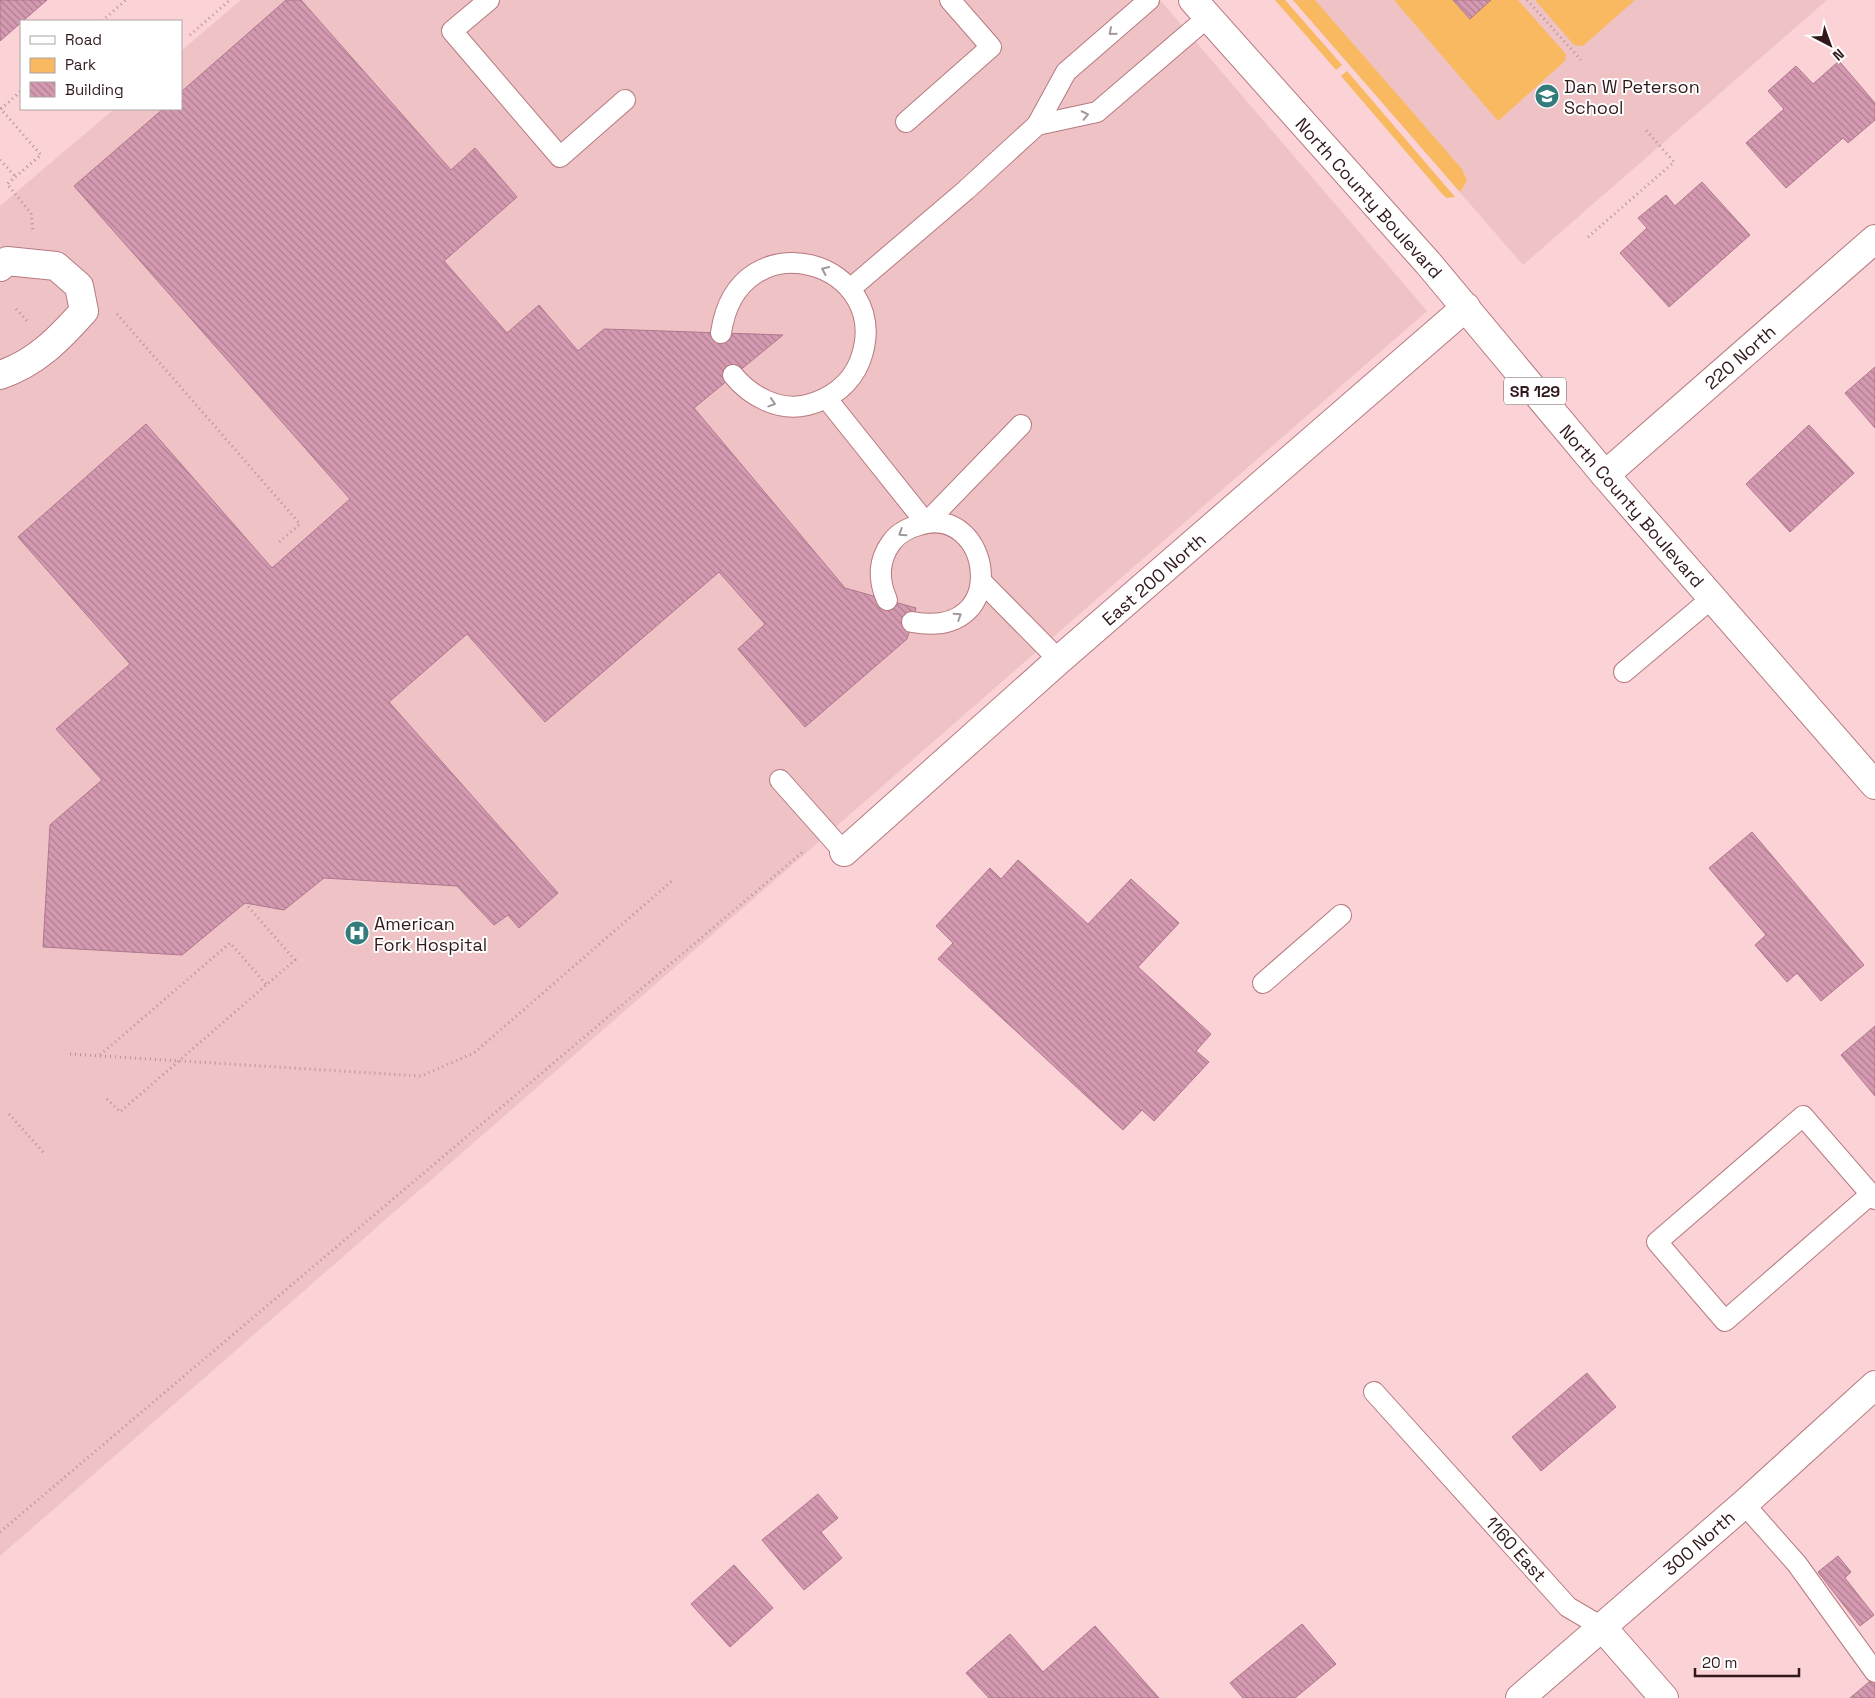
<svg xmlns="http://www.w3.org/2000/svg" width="1875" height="1698" font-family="'Space Grotesk',sans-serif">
<defs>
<pattern id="building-back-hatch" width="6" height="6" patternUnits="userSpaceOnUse" patternTransform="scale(1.25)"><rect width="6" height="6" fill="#d59ab1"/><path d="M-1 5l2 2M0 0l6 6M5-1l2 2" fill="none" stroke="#ad7d8f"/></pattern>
</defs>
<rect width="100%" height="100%" fill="#fbd2d5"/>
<g fill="#efc3c6">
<polygon points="241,0 1160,0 1427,311 0,1556 0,206 114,109 181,109 181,51"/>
<polygon points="1293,0 1827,0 1523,265"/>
</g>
<g fill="#f8b960">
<polygon points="1275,0 1285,0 1342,65 1336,70"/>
<polygon points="1293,0 1315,0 1462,169 1467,181 1460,192"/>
<polygon points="1394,0 1453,0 1470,19 1491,0 1518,0 1566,54 1565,61 1498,121"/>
<polygon points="1535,0 1635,0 1583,46 1574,45"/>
<polygon points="1347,71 1455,197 1447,198 1443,195 1341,76"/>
</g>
<g fill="url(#building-back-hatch)" stroke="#b0778e">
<polygon points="0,0 47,0 0,41"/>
<polygon points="286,0 301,0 451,170 475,148 517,197 444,261 507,333 539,305 578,351 604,329 783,335 694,408 845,588 916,608 907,639 805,727 738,649 765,624 719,572 545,722 467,634 389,702 558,893 519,928 508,915 494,925 457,886 324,878 284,910 245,903 182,955 43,947 50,825 102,780 56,729 130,664 18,537 146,424 272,568 350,499 74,186 163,109 181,109 181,92"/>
<polygon points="1453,0 1491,0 1470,19"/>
<polygon points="1839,61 1875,103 1875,120 1848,143 1843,138 1786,188 1746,143 1784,109 1768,91 1796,66 1813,84"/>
<polygon points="1702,182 1750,235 1669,307 1620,253 1647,228 1638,218 1666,195 1675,206"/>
<polygon points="1875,367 1875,428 1845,393"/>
<polygon points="1809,425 1854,473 1790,532 1746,484"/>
<polygon points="1752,832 1864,965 1821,1001 1797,973 1787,982 1755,945 1766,935 1709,868"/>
<polygon points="1018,860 1088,924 1131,879 1179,923 1138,967 1211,1034 1196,1051 1209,1062 1154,1121 1142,1110 1123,1130 938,959 953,943 936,926 990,868 1001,879"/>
<polygon points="1875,1026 1875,1096 1841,1055"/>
<polygon points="1587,1373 1616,1407 1541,1471 1512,1437"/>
<polygon points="818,1494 838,1518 821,1532 842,1558 804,1590 762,1540"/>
<polygon points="1838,1556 1851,1572 1845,1578 1874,1615 1860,1626 1818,1572"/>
<polygon points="734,1565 773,1608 730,1647 691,1604"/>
<polygon points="1302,1624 1336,1664 1295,1698 1243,1698 1230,1683"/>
<polygon points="1095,1626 1159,1698 989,1698 966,1673 1010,1634 1043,1672"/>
<polygon points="1875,1677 1875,1698 1850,1698"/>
</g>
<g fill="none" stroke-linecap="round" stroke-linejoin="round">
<defs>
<g id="service">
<polyline points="489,0 452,31 560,157 625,100"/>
<polyline points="906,122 991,47 950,0"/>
<polyline points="1037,125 1097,112 1208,17"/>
<polyline points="850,289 966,190 1037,125 1066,72 1149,0"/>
<path d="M721,333C738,215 897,261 860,361C851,384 831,399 807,405C779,412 750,396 733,375"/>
<polyline points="827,399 926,523 1021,425"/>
<polyline points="982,582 1059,660"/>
<path d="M887,600C878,580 878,561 891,543C898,533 908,528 919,525C991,502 1014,641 912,622"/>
<polyline points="1624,672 1712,598"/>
<polyline points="780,780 844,852"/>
<polyline points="1263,983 1341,915"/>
<polyline points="1871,1194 1725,1321 1657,1242 1803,1116 1875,1199"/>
<polyline points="1374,1392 1568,1607 1602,1627"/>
<polyline points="1744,1504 1797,1564 1875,1672"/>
</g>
<g id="minor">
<path d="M0,267L7,261L56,266L79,286L84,311C59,339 36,363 0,375"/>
<polyline points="1605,475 1875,239"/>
<polyline points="844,852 1059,660 1466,307"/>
<polyline points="1602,1627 1664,1698"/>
</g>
<polyline id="tertiary" points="1520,1698 1744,1504 1875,1385"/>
<polyline id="primary" points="1193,0 1428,263 1605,475 1875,785"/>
</defs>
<use href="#service" stroke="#b67a7f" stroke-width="22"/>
<use href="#minor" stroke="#b67a7f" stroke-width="30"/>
<use href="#tertiary" stroke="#b67a7f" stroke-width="30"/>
<use href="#primary" stroke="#b67a7f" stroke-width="30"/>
<g stroke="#b49194" stroke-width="3" stroke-dasharray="1 4" stroke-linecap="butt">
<polyline points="1527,0 1581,60"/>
<polyline points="102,21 126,0"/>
<polyline points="190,35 230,0"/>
<polyline points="0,108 41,155 7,184 31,213 33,232"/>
<polyline points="1,109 21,91"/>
<polyline points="0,160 16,177"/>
<polyline points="1588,237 1674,162 1644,128"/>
<polyline points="16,309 29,323"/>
<polyline points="117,314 300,524 278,543"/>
<polyline points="70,1054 421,1076 474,1053 673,880"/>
<polyline points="100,1055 230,943 266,984"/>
<polyline points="107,1099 120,1112 295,960 245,903"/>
<polyline points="9,1114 44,1153"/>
<polyline points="0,1532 805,850"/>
</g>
<use href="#service" stroke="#fff" stroke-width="20"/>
<use href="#minor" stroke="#fff" stroke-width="28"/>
<use href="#tertiary" stroke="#fff" stroke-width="28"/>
<use href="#primary" stroke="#fff" stroke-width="28"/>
</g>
<defs><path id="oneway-chevron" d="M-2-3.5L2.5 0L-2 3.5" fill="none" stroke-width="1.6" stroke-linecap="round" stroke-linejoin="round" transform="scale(1.25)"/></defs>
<g stroke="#a29898">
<use href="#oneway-chevron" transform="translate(1112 32) rotate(139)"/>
<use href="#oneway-chevron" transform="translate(1085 115) rotate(-12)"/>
<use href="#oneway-chevron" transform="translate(825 270) rotate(-156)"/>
<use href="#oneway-chevron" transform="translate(772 403) rotate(18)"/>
<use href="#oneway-chevron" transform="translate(902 533) rotate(147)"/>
<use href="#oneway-chevron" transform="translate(958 616) rotate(-33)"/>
</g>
<defs>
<symbol id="school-disc" viewBox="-11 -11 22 22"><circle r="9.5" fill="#337c7b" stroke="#fff"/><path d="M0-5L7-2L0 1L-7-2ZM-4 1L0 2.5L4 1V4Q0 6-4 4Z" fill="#fff"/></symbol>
<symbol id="hospital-disc" viewBox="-11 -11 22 22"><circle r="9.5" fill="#337c7b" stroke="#fff"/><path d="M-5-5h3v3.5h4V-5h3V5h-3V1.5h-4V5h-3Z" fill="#fff"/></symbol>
</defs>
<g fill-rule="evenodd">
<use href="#school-disc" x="1533" y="82" width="28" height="28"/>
<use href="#hospital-disc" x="343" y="919" width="28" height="28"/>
</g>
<g text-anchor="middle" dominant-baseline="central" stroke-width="4" stroke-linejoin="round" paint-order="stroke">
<rect fill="#fff" stroke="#6f5e5f" stroke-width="1" x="1504" y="377.5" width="62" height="27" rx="4"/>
<g font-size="16" font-weight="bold" fill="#31191b">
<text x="1535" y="391">SR 129</text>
</g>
<g font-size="18" fill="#31191b" stroke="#fff" text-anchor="start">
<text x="1564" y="86">Dan W Peterson<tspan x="1564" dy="21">School</tspan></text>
<text x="374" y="923">American<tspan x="374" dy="21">Fork Hospital</tspan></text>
</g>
<g font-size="18" fill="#31191b" stroke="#fff">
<text transform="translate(1369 198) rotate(48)">North County Boulevard</text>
<text transform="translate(1740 357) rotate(-41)">220 North</text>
<text transform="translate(1632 506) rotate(49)">North County Boulevard</text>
<text transform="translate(1154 579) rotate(-41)">East 200 North</text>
<text transform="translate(1699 1543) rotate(-41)">300 North</text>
<text transform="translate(1516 1549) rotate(48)">1160 East</text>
</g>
</g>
<rect x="20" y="20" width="162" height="90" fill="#ffffff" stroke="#ada3a4"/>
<rect x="30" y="36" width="25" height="8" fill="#ffffff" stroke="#ada3a4"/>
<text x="65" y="45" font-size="15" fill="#31191b">Road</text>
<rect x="30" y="58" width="25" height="15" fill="#f8b960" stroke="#ada3a4"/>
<text x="65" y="70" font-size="15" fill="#31191b">Park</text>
<rect x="30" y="82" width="25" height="15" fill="url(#building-back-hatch)" stroke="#ada3a4"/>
<text x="65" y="95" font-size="15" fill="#31191b">Building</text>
<g transform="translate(1830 45) rotate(139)" stroke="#ffffff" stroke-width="4" paint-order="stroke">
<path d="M0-4L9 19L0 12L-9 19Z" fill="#31191b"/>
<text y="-8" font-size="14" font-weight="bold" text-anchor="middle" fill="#31191b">N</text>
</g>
<path d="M1695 1668v8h104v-8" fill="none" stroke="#31191b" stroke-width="2.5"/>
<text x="1702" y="1668" font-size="15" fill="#31191b" stroke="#ffffff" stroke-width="4" paint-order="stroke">20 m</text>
</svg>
